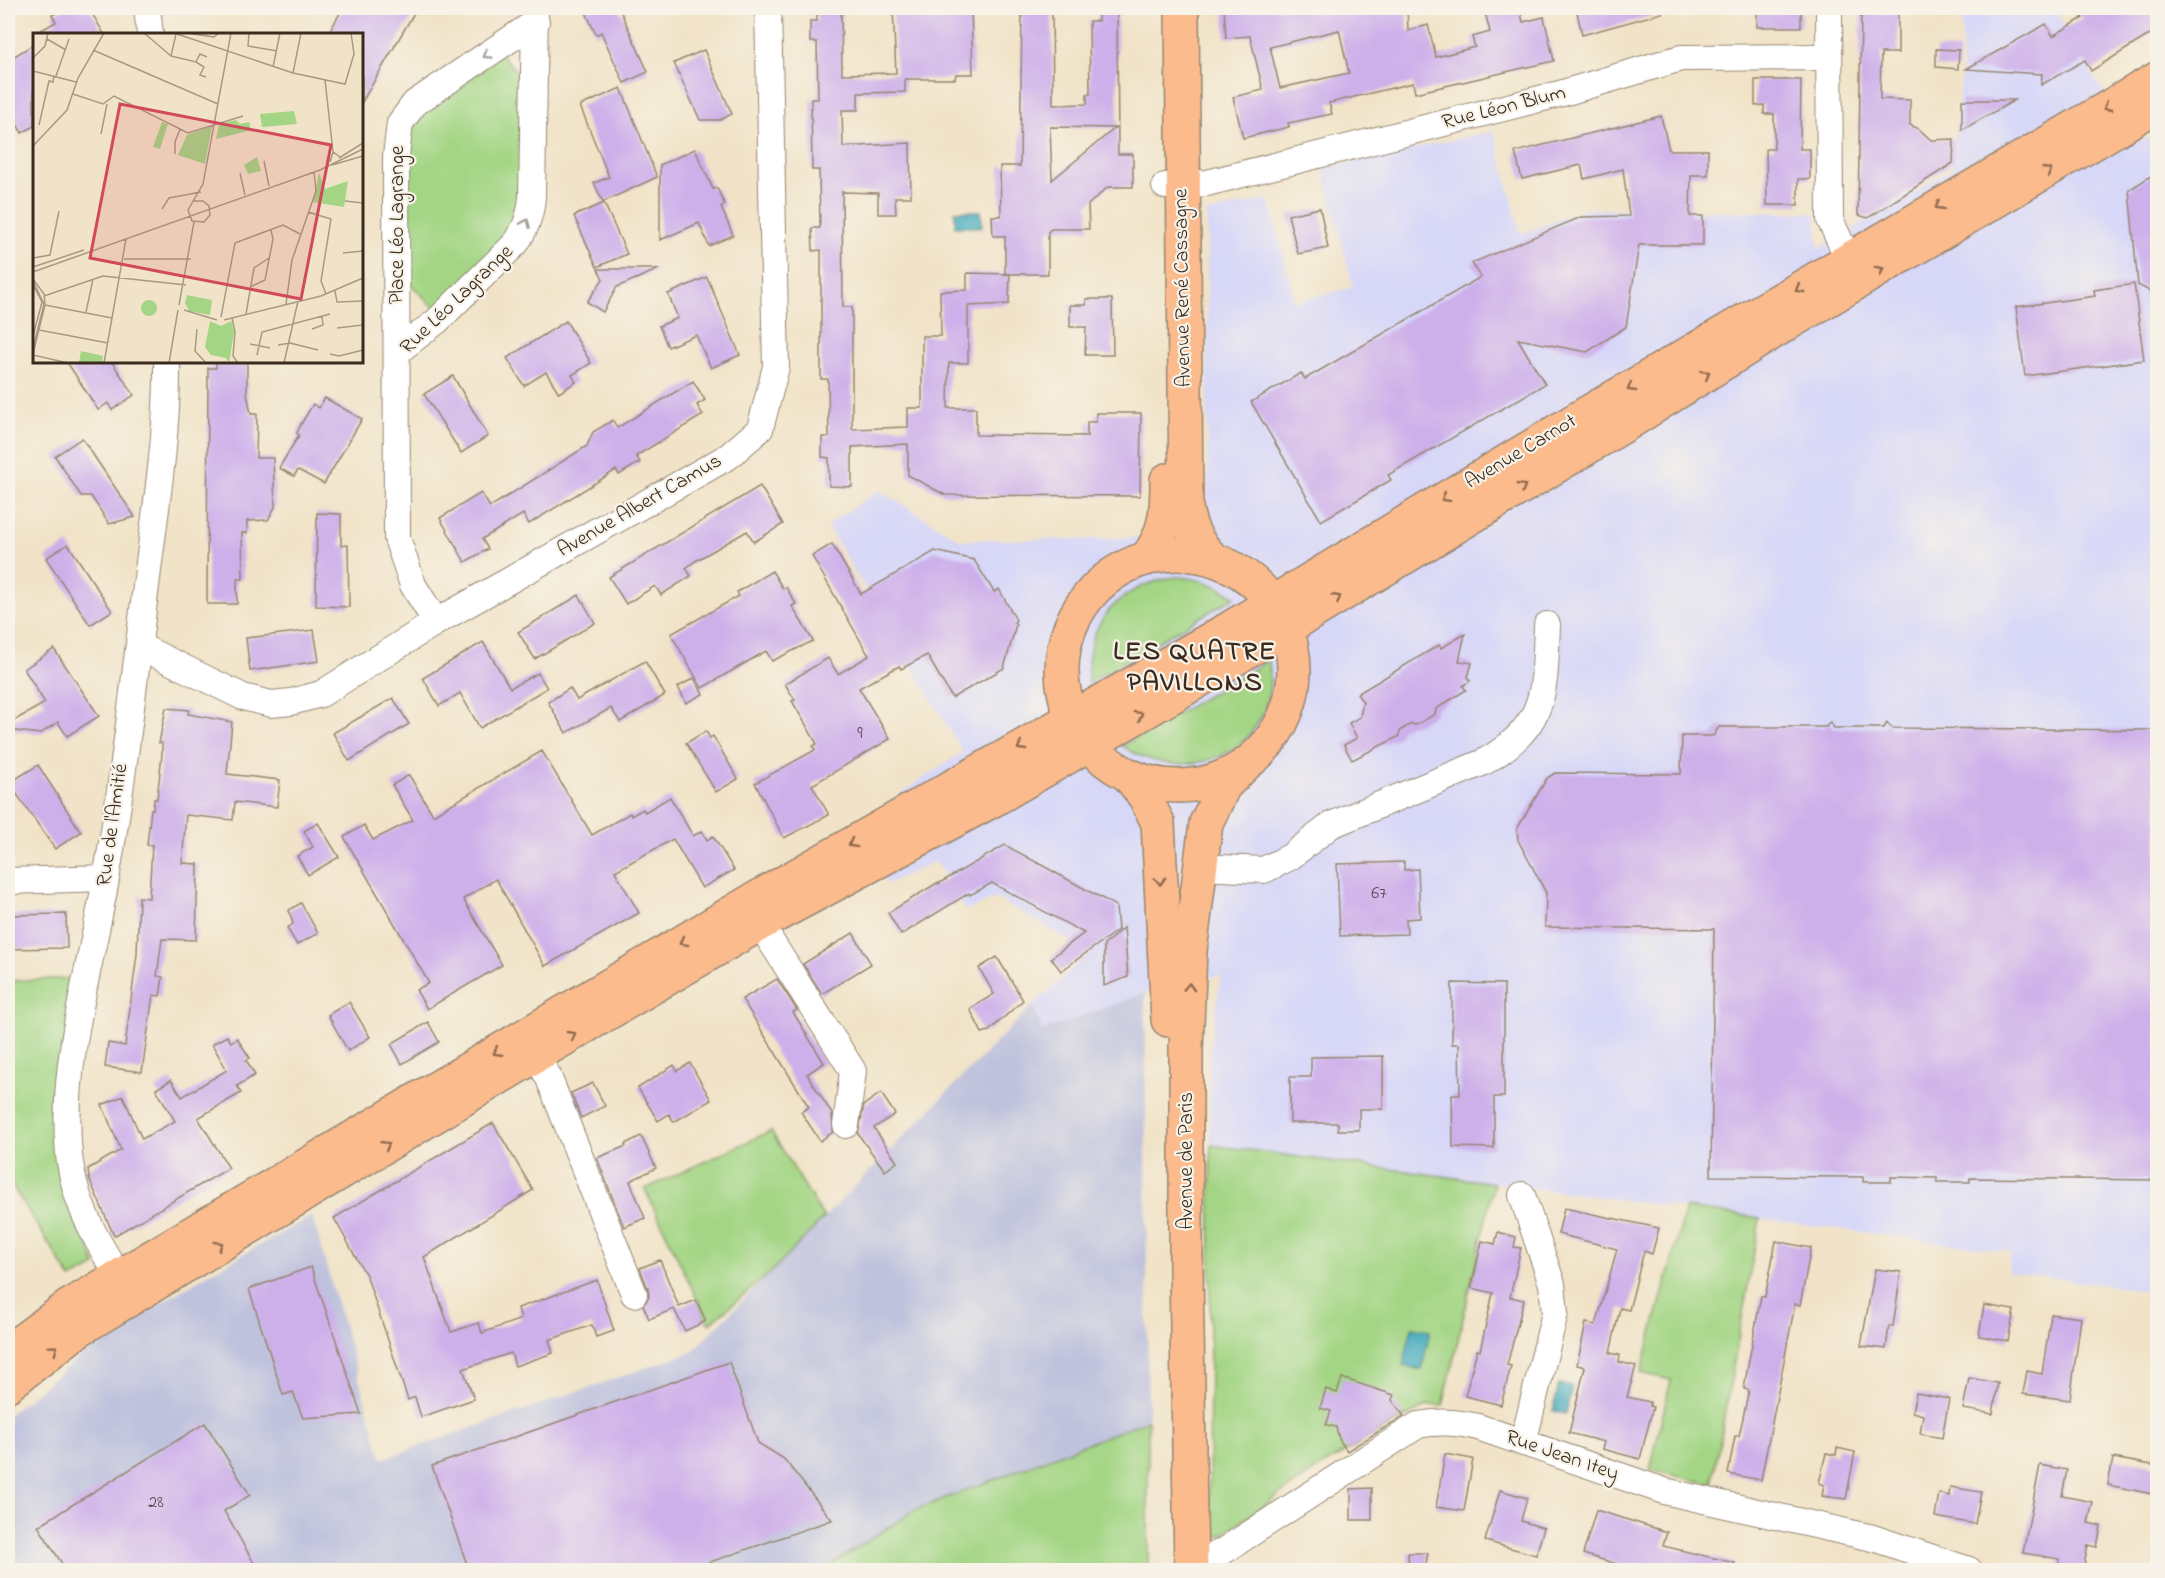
<svg xmlns="http://www.w3.org/2000/svg" width="2165" height="1578" font-family="'Indie Flower',sans-serif">
<rect width="100%" height="100%" fill="#f7f3e8"/>
<filter id="ink" filterUnits="userSpaceOnUse"><feTurbulence type="fractalNoise" baseFrequency=".0167" numOctaves="2"/><feDisplacementMap in="SourceGraphic" scale="12" xChannelSelector="R" yChannelSelector="G"/><feConvolveMatrix kernelMatrix="1 2 1 2 8 2 1 2 1" color-interpolation-filters="sRGB"/></filter>
<filter id="wash" filterUnits="userSpaceOnUse"><feTurbulence type="fractalNoise" baseFrequency=".008" numOctaves="4" result="noise"/><feDisplacementMap in="SourceGraphic" scale="24" xChannelSelector="R" yChannelSelector="G"/><feGaussianBlur stdDeviation="1.35" result="paint"/><feColorMatrix in="noise" values="0 0 0 0 0 0 0 0 0 0 0 0 0 0 0 0 0 1.4 0 .05"/><feComposite in="paint" operator="in"/></filter>
<g filter="url(#wash)">
<rect width="100%" height="100%" fill="#f1e3c7"/>
<polygon fill="#d7d7f8" points="1962,8 2054,8 2100,87 2136,141 2157,137 2157,1292 2008,1272 2011,1252 1211,1145 1209,1056 1221,975 1145,993 1042,1031 1033,1005 1090,952 996,898 966,911 936,861 887,884 853,825 963,752 827,525 879,490 961,540 1099,539 1208,534 1207,213 1269,199 1295,302 1353,287 1323,168 1494,131 1521,234 1585,209 1815,213 1819,249 1952,169 1962,71"/>
<polygon fill="#bfc2dd" points="1145,993 1148,1420 915,1510 821,1570 17,1570 8,1540 8,1415 98,1342 208,1274 312,1216 382,1459 692,1352 1033,1005 1042,1031"/>
<g fill="#a3d584" stroke="#6f8051" stroke-width="1.5">
<polygon points="499,52 518,73 522,74 525,204 515,228 438,311 408,282 403,151 414,118"/>
<path d="M1176,577C1200,578 1215,584 1235,597L1088,683C1084,624 1117,586 1176,577Z"/>
<path d="M1269,660C1270,675 1271,688 1267,702C1249,766 1172,780 1122,746Z"/>
<polygon points="76,978 62,1178 96,1266 71,1279 8,1179 8,981"/>
<polygon points="771,1131 824,1218 770,1273 709,1324 645,1189"/>
<polygon points="1211,1145 1494,1183 1443,1406 1428,1405 1382,1430 1322,1466 1219,1536 1209,1529"/>
<polygon points="1686,1208 1760,1218 1712,1484 1650,1470 1671,1380 1641,1373"/>
<polygon points="1148,1420 1148,1570 823,1570 915,1510"/>
</g>
<g fill="#3ea9bd" stroke="#3c6a6e" stroke-width="1.5">
<polygon points="955,211 981,211 982,227 955,227"/>
<polygon points="1412,1327 1430,1330 1422,1370 1403,1366"/>
<polygon points="1559,1384 1572,1387 1566,1414 1553,1411"/>
</g>
<g id="blocks">
<g fill="#cdafea" fill-rule="evenodd">
<polygon points="65,8 89,8 104,34 34,34 56,22 52,15"/>
<polygon points="343,8 417,8 362,102 362,34 328,34"/>
<polygon points="584,8 619,8 648,72 624,83 601,32 596,35"/>
<polygon points="817,8 841,8 842,74 896,73 893,8 971,8 973,74 956,74 955,79 905,79 905,92 858,93 858,110 842,110 843,147 910,143 911,197 895,197 896,214 878,214 878,193 842,192 843,307 852,307 852,429 908,427 908,408 922,408 922,336 941,336 940,291 967,290 967,273 1010,274 1009,304 968,306 968,363 949,363 948,408 976,408 976,435 1087,436 1087,422 1096,422 1096,413 1141,413 1140,496 945,495 908,475 908,444 852,447 852,487 829,486 829,458 822,457 822,437 829,437 828,379 821,379 821,250 813,251 812,228 820,228 819,170 812,170 811,99 818,99 817,42 810,42 810,21 817,21"/>
<path d="M1022,8H1052L1053,105L1087,104V94H1090L1089,21H1098V8H1117L1118,154H1133V187H1108L1088,205L1089,229H1051L1048,232V274H1005V236H993L992,216H1001L1000,166H1020ZM1050,127L1115,128L1052,180Z"/>
<path d="M1224,8H1407L1408,31L1428,25L1436,57L1475,47L1472,37L1490,32L1484,8H1520L1523,22L1544,17L1554,61L1415,93L1413,83L1329,103L1332,114L1288,123L1289,127L1243,138L1233,97L1263,90L1250,36L1226,38ZM1339,30L1349,73L1280,88L1270,47Z"/>
<polygon points="1576,8 1662,8 1662,13 1582,35"/>
<rect x="1757" y="8" width="44" height="19"/>
<polygon points="2076,8 2157,8 2157,30 2091,71 2085,60 2041,85 2042,74 1966,69 2046,24 2053,36 2083,18"/>
<polygon points="1861,13 1898,13 1898,53 1881,53 1880,99 1910,100 1910,125 1919,129 1931,140 1954,139 1953,163 1868,218 1858,215"/>
<polygon points="34,44 34,126 22,133 8,110 8,60"/>
<polygon points="1936,49 1959,50 1958,69 1936,67"/>
<polygon points="704,50 732,114 720,120 700,120 674,63"/>
<polygon points="1755,80 1801,80 1800,149 1810,149 1810,179 1798,179 1798,205 1767,205 1766,149 1774,149 1774,114 1764,114 1764,105 1755,106"/>
<polygon points="621,88 657,177 603,202 594,183 609,177 580,106"/>
<polygon points="1962,100 2015,100 1962,130"/>
<polygon points="1661,116 1669,150 1708,150 1708,175 1691,175 1690,216 1703,216 1703,245 1639,245 1626,327 1587,352 1518,339 1545,384 1388,475 1391,480 1321,521 1251,402 1301,373 1305,379 1481,277 1472,263 1581,217 1629,216 1623,169 1584,179 1581,165 1522,179 1515,152"/>
<polygon points="695,149 713,189 717,188 721,197 725,205 721,207 733,235 709,246 699,223 660,240 660,165"/>
<polygon points="2157,172 2157,295 2138,285 2129,190"/>
<polygon points="604,203 627,254 597,267 574,216"/>
<polygon points="1320,208 1328,248 1298,254 1288,215"/>
<polygon points="598,269 659,269 617,287 603,312 587,302 603,279"/>
<polygon points="707,277 740,355 711,368 696,335 668,347 659,326 678,318 668,294"/>
<polygon points="2134,284 2144,360 2025,376 2016,307 2095,296 2094,290"/>
<polygon points="1086,299 1112,299 1113,355 1085,355 1086,327 1070,327 1070,305 1086,305"/>
<polygon points="566,321 591,363 572,375 576,382 559,393 546,372 524,386 507,358"/>
<polygon points="67,362 112,362 134,395 112,410 108,403 98,410"/>
<polygon points="216,362 247,362 247,393 251,414 257,414 256,458 273,458 275,507 268,520 247,521 247,533 242,533 243,579 237,579 237,604 207,604 208,368 216,368"/>
<polygon points="453,376 488,436 461,453 424,394"/>
<polygon points="693,381 705,400 697,405 703,415 636,456 640,462 619,475 616,470 529,524 523,514 502,527 482,539 488,549 465,562 440,518 481,493 490,507 587,446 593,432 613,420 617,428"/>
<polygon points="325,398 362,419 324,484 298,470 294,476 279,468 299,435 297,433 301,424 313,404 319,408"/>
<polygon points="82,438 108,477 135,517 109,524 91,496 81,496 55,456"/>
<polygon points="760,486 783,524 754,542 747,531 697,560 686,568 691,576 661,595 655,586 626,604 609,577"/>
<polygon points="317,513 341,514 341,546 348,545 349,607 316,606"/>
<polygon points="68,544 112,611 90,625 46,558"/>
<polygon points="832,544 861,594 935,551 974,560 994,592 999,589 1016,620 1014,622 1016,625 1004,668 952,698 927,655 901,669 899,666 859,688 890,739 812,785 829,815 784,838 755,783 815,750 813,746 817,744 792,701 795,700 785,684 828,658 838,674 869,656 812,556"/>
<polygon points="772,571 783,589 786,587 796,604 792,606 813,641 772,661 766,651 702,688 671,634 739,596 737,592"/>
<polygon points="579,595 595,623 535,659 518,632"/>
<polygon points="314,630 319,661 250,671 246,638"/>
<polygon points="1465,634 1459,661 1472,663 1468,677 1470,681 1463,686 1466,690 1436,709 1435,714 1416,725 1411,724 1401,730 1398,737 1352,760 1344,745 1357,738 1349,723 1360,717 1363,702 1357,694 1439,645 1441,648"/>
<polygon points="483,642 510,688 538,673 547,688 480,728 460,693 439,706 423,678"/>
<polygon points="54,649 99,716 67,736 58,722 40,734 8,730 8,724 45,703 24,669"/>
<polygon points="645,661 665,695 620,722 611,708 566,733 548,702 570,688 577,700"/>
<polygon points="694,678 703,694 686,703 678,687"/>
<polygon points="393,698 409,724 349,761 333,733"/>
<polygon points="166,708 189,710 188,714 232,722 227,774 280,780 277,807 235,802 233,820 186,815 182,863 198,864 196,940 162,939 157,976 163,977 160,996 153,995 142,1072 105,1067 108,1043 125,1046 137,954 139,897 149,898 152,845 147,845 151,809 153,809 154,799 157,799 162,754 162,743 159,743"/>
<polygon points="1830,722 1834,728 1884,728 1887,723 1892,728 2157,730 2157,1180 1970,1178 1970,1182 1937,1182 1937,1178 1891,1177 1891,1182 1863,1182 1863,1177 1711,1176 1714,929 1545,927 1546,893 1518,840 1517,829 1547,778 1555,773 1681,774 1682,736 1713,736 1719,727 1826,727"/>
<polygon points="706,731 710,738 713,736 738,779 716,792 686,743"/>
<polygon points="542,751 592,835 630,813 631,816 643,809 645,812 670,797 693,836 702,831 707,840 713,836 734,870 702,888 673,839 615,871 639,913 545,966 496,879 463,899 502,965 427,1009 416,990 429,983 344,837 364,825 373,840 413,820 392,785 409,775 433,815"/>
<polygon points="38,765 81,832 55,849 9,783"/>
<polygon points="318,823 339,857 308,875 297,856 313,847 304,831"/>
<polygon points="1005,845 1116,906 1118,930 1061,971 1051,958 1084,933 992,883 970,895 969,893 901,935 888,913 937,883 938,884"/>
<polygon points="1404,862 1404,870 1418,869 1420,918 1406,919 1407,934 1340,936 1337,864"/>
<polygon points="301,903 318,933 297,945 287,928 293,924 289,910"/>
<polygon points="66,914 67,948 8,949 8,915"/>
<polygon points="1124,927 1128,977 1104,986 1104,945"/>
<polygon points="853,933 871,964 822,994 803,964"/>
<polygon points="997,957 1023,1000 989,1031 982,1033 970,1009 994,994 979,968"/>
<polygon points="777,979 797,1010 793,1012 824,1063 807,1074 832,1114 833,1132 820,1141 801,1112 809,1107 742,999"/>
<polygon points="1452,983 1504,984 1504,1097 1494,1097 1494,1148 1453,1147 1452,1095 1460,1095 1459,1044 1452,1044"/>
<polygon points="349,1002 370,1037 348,1051 328,1015"/>
<polygon points="428,1022 439,1042 402,1064 391,1044"/>
<polygon points="227,1036 231,1042 237,1038 250,1058 246,1060 255,1075 237,1086 241,1093 198,1118 229,1168 114,1236 89,1178 88,1169 121,1150 102,1105 123,1096 142,1139 175,1121 156,1089 171,1080 182,1097 227,1070 212,1044"/>
<polygon points="1383,1056 1383,1109 1359,1109 1359,1130 1338,1130 1338,1123 1290,1123 1290,1077 1311,1077 1311,1057"/>
<polygon points="690,1063 711,1100 674,1122 669,1114 658,1121 638,1088 674,1065 677,1071"/>
<polygon points="593,1083 605,1106 581,1118 571,1093"/>
<polygon points="881,1093 895,1114 874,1128 897,1162 885,1171 858,1134 864,1105"/>
<polygon points="493,1123 533,1190 424,1257 451,1332 479,1323 482,1333 521,1319 518,1308 597,1280 614,1331 596,1337 592,1325 549,1340 553,1353 515,1366 511,1353 463,1369 474,1399 421,1417 415,1397 408,1400 367,1277 334,1218"/>
<polygon points="641,1136 656,1168 630,1181 645,1218 624,1227 597,1158 626,1146 625,1144"/>
<polygon points="1564,1208 1659,1228 1652,1254 1644,1251 1629,1310 1620,1308 1610,1353 1620,1355 1619,1362 1636,1366 1627,1397 1650,1402 1650,1406 1653,1407 1640,1459 1602,1449 1604,1442 1569,1433 1585,1367 1577,1365 1586,1323 1596,1325 1617,1249 1558,1234"/>
<polygon points="1498,1232 1516,1237 1514,1247 1521,1248 1510,1297 1524,1300 1507,1365 1511,1366 1501,1405 1465,1396 1477,1350 1480,1351 1493,1293 1471,1288 1482,1241 1495,1244"/>
<polygon points="1776,1241 1811,1248 1800,1305 1795,1304 1761,1480 1728,1474 1735,1436 1739,1436 1749,1390 1744,1389 1747,1371 1761,1296 1765,1297"/>
<polygon points="660,1260 679,1307 696,1300 706,1321 685,1331 674,1309 649,1319 643,1305 649,1297 648,1289 640,1268"/>
<polygon points="311,1267 361,1414 303,1418 293,1392 283,1395 249,1289"/>
<polygon points="1875,1269 1901,1272 1893,1326 1889,1326 1886,1349 1861,1346"/>
<polygon points="1984,1305 2014,1310 2008,1341 1979,1336"/>
<polygon points="2051,1314 2081,1318 2070,1400 2023,1394 2027,1371 2042,1374"/>
<polygon points="729,1362 758,1443 784,1459 832,1520 687,1570 469,1570 432,1466"/>
<polygon points="1342,1378 1394,1395 1392,1400 1404,1416 1347,1451 1339,1439 1336,1427 1326,1425 1331,1411 1320,1408 1326,1389 1337,1393"/>
<polygon points="1969,1378 1998,1383 1993,1414 1963,1409"/>
<polygon points="1916,1393 1949,1399 1942,1438 1920,1434 1923,1415 1912,1412"/>
<polygon points="205,1423 250,1495 224,1511 258,1570 66,1570 38,1526"/>
<polygon points="1837,1448 1855,1452 1846,1499 1822,1496 1824,1485 1819,1483 1826,1453 1836,1455"/>
<polygon points="1445,1454 1473,1459 1464,1511 1436,1507"/>
<polygon points="2113,1458 2157,1466 2157,1495 2108,1485"/>
<polygon points="2040,1465 2067,1470 2062,1496 2093,1502 2088,1523 2101,1526 2097,1547 2088,1545 2083,1570 2057,1570 2060,1559 2023,1553"/>
<polygon points="1950,1487 1981,1492 1975,1524 1935,1517 1939,1493 1949,1496"/>
<polygon points="1372,1488 1372,1520 1351,1520 1351,1489"/>
<polygon points="1500,1490 1527,1498 1521,1521 1544,1528 1536,1555 1485,1541"/>
<polygon points="1596,1510 1667,1532 1663,1546 1735,1563 1734,1570 1637,1570 1583,1554"/>
<polygon points="1408,1553 1428,1553 1425,1570 1409,1570"/>
</g>
</g>
</g>
<g filter="url(#ink)">
<use href="#blocks" fill-opacity="0" stroke="#968672" stroke-width="1.5"/>
<g fill="none" stroke-linecap="round" stroke-linejoin="round">
<defs>
<g id="minor">
<polyline points="147,8 150,34"/>
<polyline points="1829,8 1830,220 1849,260"/>
<polyline points="1165,186 1207,183 1563,93 1681,58 1829,57"/>
<path d="M397,352L437,321L516,243C526,228 530,216 532,198L535,11"/>
<polyline points="436,622 413,585 397,538 396,156 400,123 415,103 536,22"/>
<polyline points="139,646 243,697 271,704 291,702 321,694 436,622 729,456 760,429 776,367 768,8"/>
<path d="M1200,867L1264,870L1290,857L1331,825L1484,762C1548,724 1544,693 1547,625"/>
<polyline points="8,881 106,878"/>
<polyline points="760,924 853,1071 846,1125"/>
<polyline points="535,1056 548,1076 634,1294"/>
<polyline points="1522,1195 1552,1284 1555,1313 1523,1443"/>
<path d="M119,1276C92,1235 70,1193 68,1142C63,1053 91,966 106,879C123,782 134,683 146,586C155,512 168,436 167,362"/>
<path d="M1187,1570L1225,1550L1418,1425C1439,1421 1456,1422 1478,1427L1664,1491L1873,1538L1969,1570"/>
</g>
<g id="major">
<path d="M1182,8L1186,508C1190,530 1197,543 1213,559"/>
<circle cx="1178" cy="670" r="116"/>
<path d="M1146,559C1166,533 1167,511 1167,480"/>
<polyline points="1128,775 1145,797 1158,823 1168,1020"/>
<polyline points="8,1351 69,1306 748,903 1230,628 1582,416 2158,78"/>
<polyline points="8,1385 80,1329 535,1056 760,924 997,798 1195,683 1625,425 1775,331 2158,105"/>
<polyline points="1191,1570 1186,1269 1186,1049 1190,951 1206,823 1224,786 1245,765"/>
</g>
</defs>
<use href="#minor" stroke="#968672" stroke-width="28"/>
<use href="#major" stroke="#968672" stroke-width="36"/>
<use href="#minor" stroke="#fff" stroke-width="26"/>
<use href="#major" stroke="#fbbb8d" stroke-width="33"/>
</g>
<defs><path id="oneway-chevron" d="M-2-3.5L2.5 0L-2 3.5" fill="none" stroke-width="1.6" stroke-linecap="round" stroke-linejoin="round" transform="scale(1.5)"/></defs>
<g stroke="#a79f9a">
<use href="#oneway-chevron" transform="translate(487 55) rotate(146)"/>
<use href="#oneway-chevron" transform="translate(526 223) rotate(-68)"/>
</g>
<g stroke="#916b50">
<use href="#oneway-chevron" transform="translate(2107 107) rotate(149)"/>
<use href="#oneway-chevron" transform="translate(2048 171) rotate(-31)"/>
<use href="#oneway-chevron" transform="translate(1939 206) rotate(149)"/>
<use href="#oneway-chevron" transform="translate(1880 270) rotate(-30)"/>
<use href="#oneway-chevron" transform="translate(1799 289) rotate(150)"/>
<use href="#oneway-chevron" transform="translate(1706 374) rotate(-32)"/>
<use href="#oneway-chevron" transform="translate(1631 388) rotate(150)"/>
<use href="#oneway-chevron" transform="translate(1522 487) rotate(-31)"/>
<use href="#oneway-chevron" transform="translate(1445 498) rotate(149)"/>
<use href="#oneway-chevron" transform="translate(1337 598) rotate(-31)"/>
<use href="#oneway-chevron" transform="translate(1139 715) rotate(-30)"/>
<use href="#oneway-chevron" transform="translate(1021 747) rotate(150)"/>
<use href="#oneway-chevron" transform="translate(852 844) rotate(150)"/>
<use href="#oneway-chevron" transform="translate(1160 881) rotate(88)"/>
<use href="#oneway-chevron" transform="translate(683 942) rotate(149)"/>
<use href="#oneway-chevron" transform="translate(1189 987) rotate(-88)"/>
<use href="#oneway-chevron" transform="translate(572 1035) rotate(-30)"/>
<use href="#oneway-chevron" transform="translate(497 1052) rotate(149)"/>
<use href="#oneway-chevron" transform="translate(386 1145) rotate(-31)"/>
<use href="#oneway-chevron" transform="translate(219 1245) rotate(-31)"/>
<use href="#oneway-chevron" transform="translate(54 1349) rotate(-37)"/>
</g>
</g>
<g text-anchor="middle" dominant-baseline="central" stroke-width="4.5" stroke-linejoin="round" paint-order="stroke">
<g font-size="18" fill="#604b51">
<text x="860" y="734">9</text>
<text x="1379" y="894">67</text>
<text x="156" y="1503">28</text>
</g>
<g font-size="21" fill="#3b2a1e" stroke="#f7f3e8">
<text transform="translate(1504 108) rotate(-14)">Rue Léon Blum</text>
<text transform="translate(398 225) rotate(-90)">Place Léo Lagrange</text>
<text transform="translate(1183 288) rotate(-91)">Avenue René Cassagne</text>
<text transform="translate(457 300) rotate(-44)">Rue Léo Lagrange</text>
<text transform="translate(1521 452) rotate(-31)">Avenue Carnot</text>
<text transform="translate(640 506) rotate(-30)">Avenue Albert Camus</text>
<text transform="translate(113 825) rotate(-82)">Rue de l'Amitié</text>
<text transform="translate(1187 1161) rotate(-90)">Avenue de Paris</text>
<text transform="translate(1562 1456) rotate(19)">Rue Jean Itey</text>
</g>
<g font-size="27" font-weight="bold" letter-spacing="1.5" fill="#3b2a1e" stroke="#f7f3e8">
<text x="1195" y="652">LES QUATRE<tspan x="1195" dy="31">PAVILLONS</tspan></text>
</g>
</g>
<g transform="translate(33 33)">
<rect width="330" height="330" fill="#f1e3c7"/>
<path d="M261,78L264,91L229,94L227,81ZM203,87L207,91L216,89L218,97L183,106L186,91ZM129,89L135,91L127,116L120,114ZM179,93L172,131L145,122L154,102ZM224,124L228,138L215,141L211,132ZM286,140L292,156L315,148L311,174L280,169ZM154,262L179,267L177,282L156,278L152,270ZM108 275a8 8 0 1 1 16 0a8 8 0 1 1-16 0ZM177,288L188,293L198,288L201,299L196,330L193,325L178,322L172,314ZM48,318L70,323L69,330H46Z" fill="#a3d584"/>
<path fill="none" stroke="#a89983" stroke-width="1.5" d="M111,0L138,23L143,1M141,0L260,40L312,51L321,21L318,0M216,0L215,13L244,18M160,1L181,4L186,0M14,6L33,17M60,17L185,71M138,23L163,29L167,21L174,24M0,25L12,13L15,0M163,29L171,34L167,42L173,44M240,34L247,0M0,38L43,49M260,40L268,0M23,43L36,6M292,47L300,119M40,61L70,71L81,63L155,100L210,83M6,92L16,48L20,49L21,43M68,101L74,71M0,113L34,77L45,45L71,0M142,121V109L147,96M306,125L330,110M231,128L236,153M297,129L300,119L307,124M299,132L330,123M207,140L212,162M161,168H170L176,173L177,182L171,189L159,188L155,177L170,151L198,0M312,168L330,170M129,176L136,165L168,159M275,179L298,186L288,248L293,261M310,220L330,218M0,225L17,222L26,178M91,226H158M0,234L51,217M0,239L287,137L330,116M0,246L11,261L12,272L0,321M0,248L11,271L0,315M0,252L9,269L0,303M217,254L232,247L240,206L238,197M302,258L304,269L330,268M11,263L70,243L153,252M253,271L259,227L283,158L281,139M12,272L79,285M146,272L161,189M151,277L184,287M53,279L60,246M213,281L221,235L236,225M188,284L202,210L250,192L267,201M199,285L202,299L200,323L205,330M191,287L288,263L330,245M304,295L330,292M164,296L162,318L173,330M279,296L290,292L289,283M6,297L75,310M217,311L237,315M245,312L257,310L285,317M297,321L306,323L330,317M0,322L35,330M224,322L229,299L297,281M71,330L93,206M136,330L145,277M251,330L265,268"/>
<path fill="#d1495b" fill-opacity="0.15" stroke="#d1495b" stroke-width="3" d="M87,71L298,112L268,266L57,225Z"/>
<rect width="330" height="330" fill="none" stroke="#3b2a1e" stroke-width="3"/>
</g>
<rect width="2165" height="1578" fill="none" stroke="#f7f3e8" stroke-width="30"/>
</svg>
